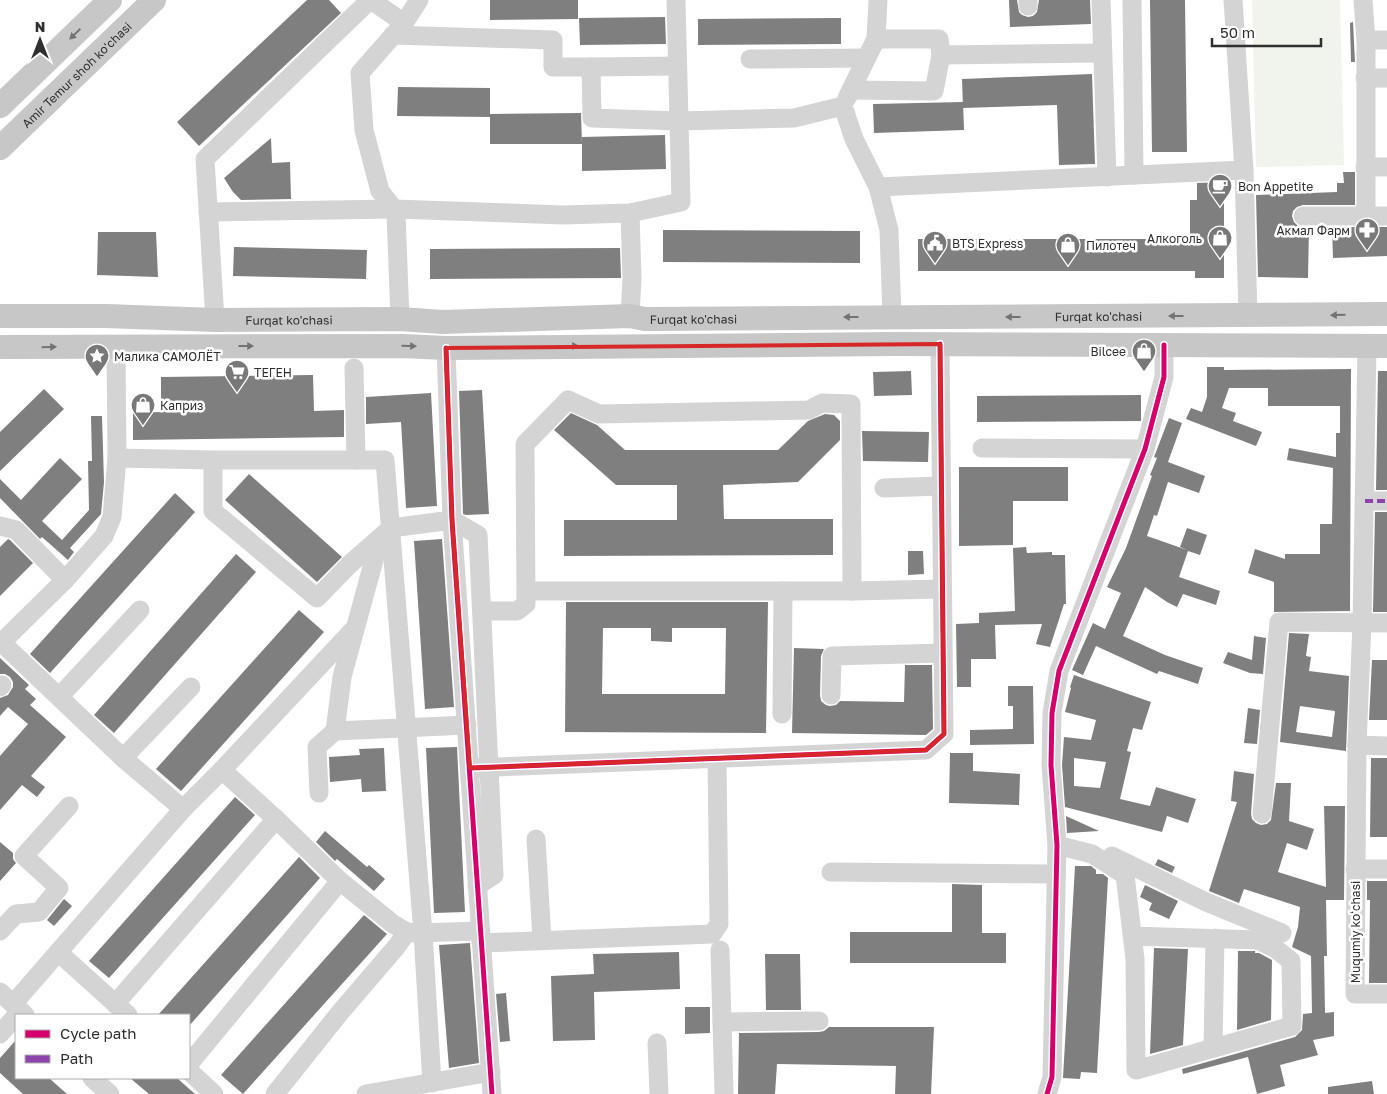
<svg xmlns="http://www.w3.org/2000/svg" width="1387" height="1094" font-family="'Golos Text',sans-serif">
<rect width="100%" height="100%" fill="#fff"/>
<polygon fill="#f1f3ed" points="1252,0 1340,0 1344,165 1256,167"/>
<g fill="#7f7f7f" fill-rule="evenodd">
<polygon points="307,0 329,0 341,13 199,146 177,122"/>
<polygon points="490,0 578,0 578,19 490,20"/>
<polygon points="1009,0 1017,0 1019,12 1022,15 1028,17 1033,16 1037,12 1039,0 1090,0 1091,24 1010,27"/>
<polygon points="1150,0 1185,0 1187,152 1152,152"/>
<polygon points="665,17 666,44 580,45 579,18"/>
<polygon points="841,18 841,44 698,45 698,19"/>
<polygon points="1353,22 1355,62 1351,62 1350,23"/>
<polygon points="1092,74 1095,164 1059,165 1057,105 963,108 962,79"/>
<polygon points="398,87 490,88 490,117 397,116"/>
<polygon points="963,102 964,130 874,133 873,104"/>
<polygon points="581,113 582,144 490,144 490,114"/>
<polygon points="665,135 666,169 582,171 582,137"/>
<polygon points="271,138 272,163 290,162 291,199 241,200 233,192 224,178"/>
<polygon points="1343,172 1355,172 1355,205 1303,205 1297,207 1293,211 1292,216 1294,222 1298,226 1309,227 1308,278 1258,277 1256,195 1337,192 1337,183 1344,183"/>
<polygon points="1224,182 1224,278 1195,278 1195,271 918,271 918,239 1190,239 1190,200 1197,200 1197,183"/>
<polygon points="1332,227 1387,227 1387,256 1333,258"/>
<polygon points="663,230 860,231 860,263 663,262"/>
<polygon points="98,232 156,232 158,277 97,275"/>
<polygon points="234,247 367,250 366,279 233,276"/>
<polygon points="620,248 621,278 430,279 430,249"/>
<polygon points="1207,367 1224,367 1224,370 1351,369 1350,611 1274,612 1274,582 1248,573 1255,549 1285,559 1285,554 1320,554 1320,524 1332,524 1333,468 1287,460 1289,448 1336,457 1336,433 1340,433 1340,406 1268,406 1268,388 1229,388 1222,408 1236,413 1233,421 1262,432 1256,446 1186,419 1191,408 1202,412 1207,397"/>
<polygon points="911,371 912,395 874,396 873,372"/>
<polygon points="1378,371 1387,371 1387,490 1376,490"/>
<polygon points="313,375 314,411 344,410 344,437 133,440 133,413 161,412 161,377"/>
<polygon points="44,389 64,409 0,471 0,432"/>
<polygon points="482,390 489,514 466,515 463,514 459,391"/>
<polygon points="431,393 437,506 406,508 401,422 366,424 366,397"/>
<polygon points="1141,395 1141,421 977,422 977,396"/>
<polygon points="571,413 597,425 625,450 778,450 808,421 825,414 834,415 840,421 840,440 798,482 723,485 724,519 833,519 833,555 564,556 564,520 677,520 677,485 616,485 554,430"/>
<polygon points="91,416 102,416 104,482 101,514 70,548 74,552 68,560 42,537 40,539 0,498 0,479 21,500 60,458 82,479 42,521 62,540 89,510 88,461 92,461"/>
<polygon points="1169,418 1182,423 1168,462 1205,476 1199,493 1168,482 1157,516 1154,515 1147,536 1187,550 1180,547 1187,528 1207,535 1200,555 1188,551 1179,577 1220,591 1216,605 1183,594 1177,607 1167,602 1145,587 1123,636 1165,655 1203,668 1198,684 1159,671 1157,674 1096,646 1083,675 1072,670 1093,623 1105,629 1121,593 1107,587 1126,548 1152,476 1150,475 1157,458 1154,457"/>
<polygon points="862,431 929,432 928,462 863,461"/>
<polygon points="959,467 1068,467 1068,501 1013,501 1013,545 959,546"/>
<polygon points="249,474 342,557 317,582 225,500"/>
<polygon points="175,493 195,512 50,673 30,654"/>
<polygon points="1375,512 1387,512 1387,612 1373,612"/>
<polygon points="8,539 10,540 33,563 0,596 0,547"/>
<polygon points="442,539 454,707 425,709 414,541"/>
<polygon points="1026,547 1027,553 1052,552 1052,555 1065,555 1066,604 1064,604 1050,647 1036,644 1042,624 995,625 996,659 971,659 971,687 957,687 956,624 979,623 979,613 1015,611 1013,548"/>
<polygon points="908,551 923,551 924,574 908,575"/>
<polygon points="236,554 256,572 114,733 94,715"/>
<path d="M566,602H768L766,733L565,732ZM603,628H651V641L672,642V628H726L725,694H602Z"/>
<polygon points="299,610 324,632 181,791 156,769"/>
<path d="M1289,633L1309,634L1306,656L1311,657L1309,671L1349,676L1346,751L1280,742ZM1300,706L1335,711L1332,737L1296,732Z"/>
<polygon points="1254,636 1266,638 1263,674 1250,673 1223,663 1228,652 1252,660"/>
<polygon points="794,648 824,649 821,656 820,695 821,701 826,705 830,706 836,705 840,701 904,702 905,665 932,665 933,729 926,735 792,733"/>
<polygon points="0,658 29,685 25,689 36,699 30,705 66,737 31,776 45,787 37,797 22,785 0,810 0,756 28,724 8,707 0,716 0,698 8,695 13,687 13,682 10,677 5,674 0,674"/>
<polygon points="1372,660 1387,660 1387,720 1369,720"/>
<path d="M1074,675L1151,702L1142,730L1133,728L1127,751L1131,752L1120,799L1150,806L1156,787L1196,799L1188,823L1167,816L1162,832L1065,807L1062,765L1064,737L1091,740L1096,720L1065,712L1071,688L1070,687ZM1074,758L1106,762L1100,788L1074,786Z"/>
<polygon points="1008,686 1033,686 1034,744 970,745 970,730 1013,729 1013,706 1008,706"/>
<polygon points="1248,708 1260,710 1257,744 1244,743"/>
<polygon points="457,747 465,912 434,913 426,748"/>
<polygon points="384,748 386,791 362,792 361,779 330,782 329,757 360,755 359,749"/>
<polygon points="950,753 973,753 973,771 1020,774 1019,805 949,803"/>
<polygon points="1371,758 1387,758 1387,837 1370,837"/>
<polygon points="1234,771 1254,774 1251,814 1252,819 1256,823 1261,825 1267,824 1271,820 1276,783 1291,783 1289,821 1314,829 1307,850 1287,843 1278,872 1326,887 1324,806 1345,806 1344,900 1326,900 1327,956 1324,956 1325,1013 1334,1012 1334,1036 1313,1040 1318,1055 1280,1065 1285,1086 1257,1094 1248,1057 1183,1074 1182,1069 1295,1037 1302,1030 1303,1014 1312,1013 1311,956 1292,947 1298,927 1300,907 1244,889 1239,903 1209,891 1237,802 1231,801"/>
<polygon points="235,797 255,815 109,978 89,961"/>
<polygon points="1066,816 1099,831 1067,833"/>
<polygon points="325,831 367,867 369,865 385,879 374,891 337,859 335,861 316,842"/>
<polygon points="0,842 13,853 13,859 16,863 0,881"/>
<polygon points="299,857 320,878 189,1026 189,1015 158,1015"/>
<polygon points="1158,859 1175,867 1172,873 1155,865"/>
<polygon points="1075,866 1091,866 1096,870 1096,874 1103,874 1108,878 1097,1073 1081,1072 1080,1079 1063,1078"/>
<polygon points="1367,881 1387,881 1387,983 1369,983 1370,900 1367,900"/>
<polygon points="952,884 982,885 982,933 1006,933 1006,963 850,963 850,932 952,932"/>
<polygon points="1145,885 1178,901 1169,919 1149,910 1152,903 1140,897"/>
<polygon points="64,899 72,906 54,926 47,920"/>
<polygon points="364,915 387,934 243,1094 221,1075"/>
<polygon points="470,943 479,1063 449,1068 439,945"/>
<polygon points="1154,948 1188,949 1183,1045 1150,1054"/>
<polygon points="1238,951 1255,951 1255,953 1259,953 1272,960 1271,1020 1237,1030"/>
<polygon points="679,952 680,989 594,992 595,1040 553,1041 551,976 594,974 593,954"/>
<polygon points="765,954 800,954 801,1010 766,1010"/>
<polygon points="506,993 510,1041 500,1042 496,994"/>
<polygon points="685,1007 710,1007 710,1033 685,1034"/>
<polygon points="829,1027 934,1027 931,1094 895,1094 896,1066 777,1064 775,1094 738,1094 739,1033 819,1032 824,1031"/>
<polygon points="16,1040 16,1078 49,1078 67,1094 23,1094 0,1073 0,1058"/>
<polygon points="130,1078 177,1078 195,1094 149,1094"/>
<polygon points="1372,1081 1374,1094 1328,1094 1328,1087"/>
</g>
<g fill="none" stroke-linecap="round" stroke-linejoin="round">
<g stroke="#d4d4d4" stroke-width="19">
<polyline points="371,0 404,23"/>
<polyline points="1028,0 1028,6"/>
<polyline points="1101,0 1107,177"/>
<polyline points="1132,0 1134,175"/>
<polyline points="1233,0 1244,170 1248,316"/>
<polyline points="393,35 553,40 553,67 591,67 592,118 679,121 794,118 843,106 854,139 878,187 889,230 892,317"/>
<polyline points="1366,40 1387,40"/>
<polyline points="941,55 1102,53"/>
<polyline points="750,59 866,58"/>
<polyline points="591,67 677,66"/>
<polyline points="1365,78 1387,78"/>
<polyline points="851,90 934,91 941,55 939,39 876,39"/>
<polyline points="847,98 876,39 878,0"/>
<polyline points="1365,167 1387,167"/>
<polyline points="878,187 1244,170"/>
<polyline points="208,212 394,209 564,215 630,213 681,202 676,0"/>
<polyline points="630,213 632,279 630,316"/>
<polyline points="1303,216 1366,216 1366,40 1363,0"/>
<polyline points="1366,216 1387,216"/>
<polyline points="400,319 396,214 394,209 380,191 364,130 360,73 404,23 419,0"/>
<polyline points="215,320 205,159 370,0"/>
<polyline points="446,348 452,520 492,1094"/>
<polyline points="354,368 356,460"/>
<polyline points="982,448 1145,449"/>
<polyline points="117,458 213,460 385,460 423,933 432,1083"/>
<polyline points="213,460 213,511 317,598 350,564 391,528 452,520 478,535 494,875 477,886"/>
<polyline points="884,488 941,486"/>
<polyline points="1365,501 1387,501"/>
<polyline points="0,526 16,530 65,580"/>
<polyline points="852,591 942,589"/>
<polyline points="482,611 517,611 526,604 525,444 568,400 599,414 809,410 822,403 851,404 852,591 526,591"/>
<polyline points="1,642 123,758 183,809 222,770 276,819 340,881 393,924 407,932 415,933 480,931"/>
<polyline points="0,644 65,580 104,536 112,517 117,458 116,346"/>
<polyline points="0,687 2,685"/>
<polyline points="831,695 832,656 943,653"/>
<polyline points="59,697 140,610"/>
<polyline points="782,714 783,591"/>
<polyline points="335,731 467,725"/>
<polyline points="1357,745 1362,623 1367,347"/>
<polyline points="1387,746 1357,745 1355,994 1387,994"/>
<polyline points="123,758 191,687"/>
<polyline points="470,768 926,750 944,734 940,344"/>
<polyline points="222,770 353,630"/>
<polyline points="319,793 317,747 335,731 342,677 380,538"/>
<polyline points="1262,814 1279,622 1387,623"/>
<polyline points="536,839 542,940"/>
<polyline points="1057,845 1092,854 1125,875 1135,959 1136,1070 1292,1026 1291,961 1276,949 1258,940 1132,936"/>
<polyline points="1112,856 1206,902 1282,933"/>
<polyline points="1355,869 1387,869"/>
<polyline points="831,872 1056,874"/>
<polyline points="0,931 16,914 39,912 59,888 24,856 69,806"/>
<polyline points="481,943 712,934 719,924 717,758"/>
<polyline points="720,950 724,1094"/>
<polyline points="58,952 128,1015"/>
<polyline points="0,992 25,1015"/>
<polyline points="13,1004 183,809"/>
<polyline points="115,1004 276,819"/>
<polyline points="722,1022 819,1021"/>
<polyline points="0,1034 16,1016"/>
<polyline points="657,1043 659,1094"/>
<polyline points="1213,1048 1215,938"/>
<polyline points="189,1064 340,881"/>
<polyline points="189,1071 214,1094"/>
<polyline points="92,1078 110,1094"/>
<polyline points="275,1094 338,1015 397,946 407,932"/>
<polyline points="366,1094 491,1072"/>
<polyline points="1047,1094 1052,1077 1057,845 1051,765 1052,713 1059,671 1145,449 1164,377 1164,345"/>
</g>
<g stroke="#c7c7c7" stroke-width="24">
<polyline points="0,106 110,0"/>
<path id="s1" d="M0,148L154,0"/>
<path id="s2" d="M0,316H106L215,320L400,319L443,322L630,316L645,319L1387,314"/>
<polyline points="0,347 402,346 446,348 893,344 1387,346"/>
</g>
<polyline stroke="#8e44ad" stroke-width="4" stroke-dasharray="8 4" stroke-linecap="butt" points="1365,501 1387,501"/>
<defs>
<g id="cycleway">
<polyline points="446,348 452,520 492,1094"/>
<polyline points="470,768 926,750 944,734 940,344"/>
<polyline points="1047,1094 1052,1077 1057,845 1051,765 1052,713 1059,671 1145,449 1164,377 1164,345"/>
</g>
</defs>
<use href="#cycleway" stroke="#fff" stroke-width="8"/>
<use href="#cycleway" stroke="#d6006c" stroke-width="5"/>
</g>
<defs><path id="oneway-solid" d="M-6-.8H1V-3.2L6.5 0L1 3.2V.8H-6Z" transform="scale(1.25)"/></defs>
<g fill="#737373">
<use href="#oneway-solid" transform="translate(75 34) rotate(136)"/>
<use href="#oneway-solid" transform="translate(1338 315) rotate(179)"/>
<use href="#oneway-solid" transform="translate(1176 316) rotate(180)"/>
<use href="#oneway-solid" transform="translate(851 317) rotate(180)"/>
<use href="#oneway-solid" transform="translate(1013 317) rotate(180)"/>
<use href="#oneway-solid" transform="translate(246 346)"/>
<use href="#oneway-solid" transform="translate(409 346) rotate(2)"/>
<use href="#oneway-solid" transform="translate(571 346) rotate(-1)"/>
<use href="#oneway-solid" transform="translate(49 347) rotate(-1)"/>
</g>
<path fill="none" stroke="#d62828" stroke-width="4" stroke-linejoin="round" d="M940,344L944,734L926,750L470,768L452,520L446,348Z"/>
<defs>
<symbol id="cafe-pin" viewBox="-11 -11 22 30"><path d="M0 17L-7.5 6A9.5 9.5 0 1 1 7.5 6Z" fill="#787878" stroke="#fff"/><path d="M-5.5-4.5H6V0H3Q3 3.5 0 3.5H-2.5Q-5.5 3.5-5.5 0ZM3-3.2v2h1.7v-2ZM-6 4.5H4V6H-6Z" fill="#fff"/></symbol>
<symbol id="pharmacy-pin" viewBox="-11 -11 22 30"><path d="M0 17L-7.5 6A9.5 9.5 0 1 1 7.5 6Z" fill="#787878" stroke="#fff"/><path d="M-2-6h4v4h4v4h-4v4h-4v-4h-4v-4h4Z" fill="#fff"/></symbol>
<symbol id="shop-pin" viewBox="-11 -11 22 30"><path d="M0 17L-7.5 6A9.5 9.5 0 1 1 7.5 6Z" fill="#787878" stroke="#fff"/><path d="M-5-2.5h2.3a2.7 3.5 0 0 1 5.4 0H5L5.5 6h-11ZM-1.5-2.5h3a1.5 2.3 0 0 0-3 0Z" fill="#fff"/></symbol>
<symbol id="civic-pin" viewBox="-11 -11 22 30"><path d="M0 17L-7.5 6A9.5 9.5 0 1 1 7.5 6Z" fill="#787878" stroke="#fff"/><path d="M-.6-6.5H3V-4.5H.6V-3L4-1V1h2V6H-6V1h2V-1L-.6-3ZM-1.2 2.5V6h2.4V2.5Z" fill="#fff"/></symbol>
<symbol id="sight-pin" viewBox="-11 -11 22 30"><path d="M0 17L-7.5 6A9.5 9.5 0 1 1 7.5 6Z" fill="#787878" stroke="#fff"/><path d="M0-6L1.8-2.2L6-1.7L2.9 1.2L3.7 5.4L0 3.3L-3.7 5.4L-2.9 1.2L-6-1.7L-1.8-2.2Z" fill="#fff"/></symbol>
<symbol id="supermarket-pin" viewBox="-11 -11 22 30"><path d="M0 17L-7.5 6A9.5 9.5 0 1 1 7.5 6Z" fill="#787878" stroke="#fff"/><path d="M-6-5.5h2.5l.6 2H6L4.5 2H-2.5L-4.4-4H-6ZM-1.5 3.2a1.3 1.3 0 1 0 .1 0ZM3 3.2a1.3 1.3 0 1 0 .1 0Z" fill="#fff"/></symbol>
</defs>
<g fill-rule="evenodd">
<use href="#cafe-pin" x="1206" y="172" width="28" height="38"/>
<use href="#pharmacy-pin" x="1353" y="216" width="28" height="38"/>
<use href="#shop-pin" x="1206" y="224" width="28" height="38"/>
<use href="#civic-pin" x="921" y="229" width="28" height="38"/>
<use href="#shop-pin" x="1054" y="231" width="28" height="38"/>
<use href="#shop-pin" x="1130" y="337" width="28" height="38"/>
<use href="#sight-pin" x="83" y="342" width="28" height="38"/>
<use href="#supermarket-pin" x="223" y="358" width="28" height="38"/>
<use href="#shop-pin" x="129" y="391" width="28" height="38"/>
</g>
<g text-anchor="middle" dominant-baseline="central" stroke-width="5" stroke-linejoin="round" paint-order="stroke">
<g font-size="12" fill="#2f2f2f" stroke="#fff">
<text stroke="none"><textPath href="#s1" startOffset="106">Amir Temur shoh ko'chasi</textPath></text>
<text stroke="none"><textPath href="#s2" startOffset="1099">Furqat ko'chasi</textPath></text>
<text stroke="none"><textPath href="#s2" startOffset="694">Furqat ko'chasi</textPath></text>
<text stroke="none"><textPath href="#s2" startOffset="289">Furqat ko'chasi</textPath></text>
<text transform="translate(1355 932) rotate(-90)">Muqumiy koʻchasi</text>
</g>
<g font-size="12" fill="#2f2f2f" stroke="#fff" text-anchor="start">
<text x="1238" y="186">Bon Appetite</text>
<text x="1350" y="230" text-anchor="end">Акмал Фарм</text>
<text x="1202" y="238" text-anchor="end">Алкоголь</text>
<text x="952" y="243">BTS Express</text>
<text x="1086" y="245">Пилотеч</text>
<text x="1126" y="351" text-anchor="end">Bilcee</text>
<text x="114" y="356">Малика САМОЛЁТ</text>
<text x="254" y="372">ТЕГЕН</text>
<text x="160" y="405">Каприз</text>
</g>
</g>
<rect x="15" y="1014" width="175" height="65" fill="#ffffff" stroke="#acacac"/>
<rect x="25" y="1030" width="25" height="8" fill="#d6006c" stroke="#acacac"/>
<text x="60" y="1039" font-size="15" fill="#2f2f2f">Cycle path</text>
<rect x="25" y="1055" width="25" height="8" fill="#8e44ad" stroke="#acacac"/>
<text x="60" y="1064" font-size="15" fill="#2f2f2f">Path</text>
<g transform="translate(40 40)" stroke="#ffffff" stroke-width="4" paint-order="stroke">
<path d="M0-4L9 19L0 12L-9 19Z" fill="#2f2f2f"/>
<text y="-8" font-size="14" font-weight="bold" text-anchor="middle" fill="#2f2f2f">N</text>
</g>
<path d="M1212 38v8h109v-8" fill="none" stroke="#2f2f2f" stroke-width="2.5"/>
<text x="1220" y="38" font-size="15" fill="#2f2f2f" stroke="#ffffff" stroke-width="4" paint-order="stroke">50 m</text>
</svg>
